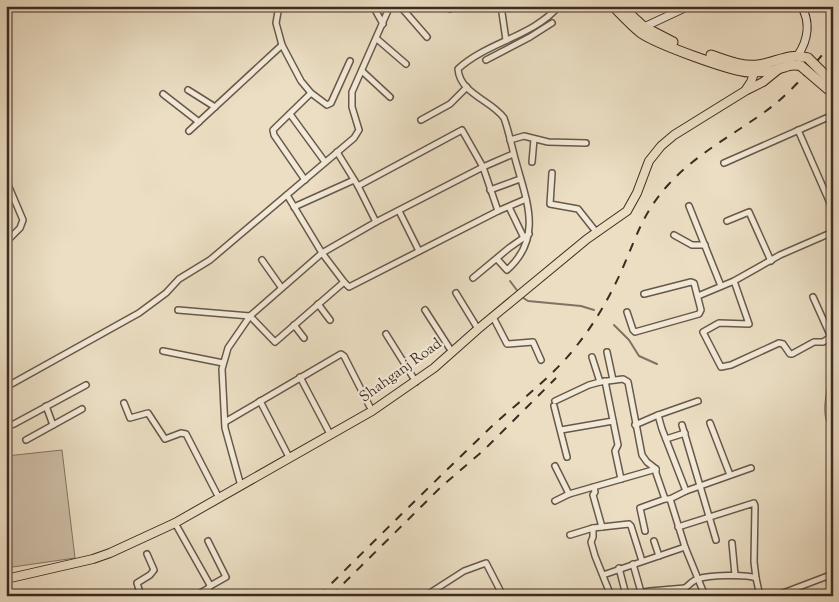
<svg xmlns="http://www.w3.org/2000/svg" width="839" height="602" font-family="'Sorts Mill Goudy',serif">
<rect width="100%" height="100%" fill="#ebdec3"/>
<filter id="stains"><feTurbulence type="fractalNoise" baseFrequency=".004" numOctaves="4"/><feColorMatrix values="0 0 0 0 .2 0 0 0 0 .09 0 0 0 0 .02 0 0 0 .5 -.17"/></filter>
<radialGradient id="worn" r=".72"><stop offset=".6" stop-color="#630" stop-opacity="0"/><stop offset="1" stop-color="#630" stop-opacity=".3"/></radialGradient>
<g fill="#cebfa8" stroke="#867465">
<path d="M833,387V430C821,420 825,402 827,389Z"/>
<polygon points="62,450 75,558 6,568 6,456"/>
</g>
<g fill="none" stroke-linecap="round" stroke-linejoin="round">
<g stroke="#827162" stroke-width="2">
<polyline points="510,281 519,293"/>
<polyline points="522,297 528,301 581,306 594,310"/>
<polyline points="614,325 629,340 639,356 657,364"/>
</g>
<defs>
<g id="street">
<polyline points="279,6 276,23 282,45 301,81 311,93 327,105 331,103 350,61"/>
<polyline points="373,6 383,24"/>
<polyline points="400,6 427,37"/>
<polyline points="447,6 450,9"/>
<polyline points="501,6 506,40"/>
<polyline points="377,39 406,64"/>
<polyline points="486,60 530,37 552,23"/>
<polyline points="362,71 390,97"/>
<polyline points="188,90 215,107"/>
<polyline points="163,94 199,122"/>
<polyline points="290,114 325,162"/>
<polyline points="421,120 450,104 467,87"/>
<polyline points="798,130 833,210"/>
<polyline points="189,131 282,45"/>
<polyline points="510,140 524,136 548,142 586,143"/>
<polyline points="337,152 358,186 376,222"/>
<polyline points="532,162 534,139"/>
<polyline points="724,163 833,115"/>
<polyline points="552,173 550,204 578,209 597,233"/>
<polyline points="6,180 23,220 20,228 6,242"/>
<polyline points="305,180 274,135 273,130 311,93"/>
<polyline points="358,186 462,130 483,167 498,211"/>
<polyline points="490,190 520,179"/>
<polyline points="287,195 322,253 344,282 349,287 498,211 526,199"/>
<polyline points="689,206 721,286"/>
<polyline points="294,207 354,180"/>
<polyline points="509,207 524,238"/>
<polyline points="399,211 419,251"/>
<polyline points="727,221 749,212 771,261"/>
<polyline points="674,235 692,245 705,245"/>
<path d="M497,259L507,270C543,238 527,202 516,162C512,148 509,132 504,118C491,100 460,94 458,69C487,42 532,37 559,6"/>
<polyline points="262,260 281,287"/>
<polyline points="473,278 509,248 529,234"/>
<polyline points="734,281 749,324 719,323 703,332 721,367 731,365 779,343 783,344 790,354 792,354 814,342 823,342 833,336"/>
<polyline points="456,293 478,329"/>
<polyline points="698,296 734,281 780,255 833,232"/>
<polyline points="813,297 831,337"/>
<polyline points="318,304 330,320"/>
<polyline points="178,310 250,316 275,342 344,282"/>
<polyline points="425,310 452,352"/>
<polyline points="627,312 633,330 635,332 699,314 701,310 694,283 691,282 644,294"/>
<polyline points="493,317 507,344 533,342 541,360"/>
<polyline points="294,325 304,338"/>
<polyline points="386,334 416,382"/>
<polyline points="163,351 223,363"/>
<polyline points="607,352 613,380"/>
<polyline points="592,357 600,382"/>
<polyline points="300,377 330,434"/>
<polyline points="605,381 618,445 615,451 621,479"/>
<polyline points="6,387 139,313 166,293 179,279 210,260 354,138 359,130 352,107 352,92 390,6"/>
<polyline points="260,401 289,457"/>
<polyline points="555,401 589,385 600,382 623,379 628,382 642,455 647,462 656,469 656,473 665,499 670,499 685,547 705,596"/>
<polyline points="124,403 130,418 148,413 165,439 181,433 186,434 219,498"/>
<polyline points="46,406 53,425"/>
<polyline points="554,406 567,457"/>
<polyline points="658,415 662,429 686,491"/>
<polyline points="225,422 341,354 344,356 372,411"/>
<polyline points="710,423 730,475"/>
<polyline points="635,425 658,415 698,401"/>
<polyline points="682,425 716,540"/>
<polyline points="6,426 14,424 86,385"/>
<polyline points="561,430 613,421"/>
<polyline points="666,439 685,433"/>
<polyline points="26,440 82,409"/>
<polyline points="555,466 569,494"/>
<polyline points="241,486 225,428 222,369 228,348 250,316 322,253 376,222 483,167 513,154"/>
<polyline points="594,487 595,492 593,495 602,527"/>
<polyline points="670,499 686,491 751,468"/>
<polyline points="555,501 569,494 656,469"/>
<polyline points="175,523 210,585 209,588 195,596"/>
<polyline points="678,527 754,503 755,506 754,562 756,578"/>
<polyline points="593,528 593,537 591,542 595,556 611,596"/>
<polyline points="645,531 640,508 665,499"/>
<polyline points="570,535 593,528 629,524 631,526 642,561"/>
<polyline points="208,541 226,577 210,586"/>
<polyline points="654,541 659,556"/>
<polyline points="732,543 735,575"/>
<polyline points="633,564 641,592"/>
<polyline points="619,568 626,595"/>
<polyline points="603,575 685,547"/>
<path d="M685,588C689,585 693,580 698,579C708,575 746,574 756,578L760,596"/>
<polyline points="8,596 12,595"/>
<polyline points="141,596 137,583 150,575 154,570 147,554"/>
<polyline points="425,596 464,571 486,563 503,596"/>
<polyline points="622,596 650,591 685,588 683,596"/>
<polyline points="775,596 833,574"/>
</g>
<g id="secondary">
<polyline points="644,27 689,6"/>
<path d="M798,55C808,40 811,22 801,6"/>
</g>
<g id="primary">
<polyline points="747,90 763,82 779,69"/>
<polyline points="6,579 93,559 110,553 175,523 372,411 434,368 478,329 587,239 627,211 637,193 649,161 661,146 674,135 745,91 751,82 756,67"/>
</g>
<g id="highway">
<path d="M613,6C622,15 631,25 641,33C657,44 730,71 749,72C757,72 767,72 775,70C785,67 792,63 801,66"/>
<polyline points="622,7 644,27 673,42"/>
<path d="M711,55C726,60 742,67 758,65C776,63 789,52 808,58"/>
</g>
</defs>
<use href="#street" stroke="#69574a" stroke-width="8"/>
<use href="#secondary" stroke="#3e2a22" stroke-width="9"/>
<use href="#primary" stroke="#3e2a22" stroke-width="10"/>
<use href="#highway" stroke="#3e2a22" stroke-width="11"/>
<use href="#street" stroke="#f2ead8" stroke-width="5"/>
<use href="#secondary" stroke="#f2ead8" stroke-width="7"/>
<use href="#primary" stroke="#ebdec3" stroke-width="8"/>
<use href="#highway" stroke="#ebdec3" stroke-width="9"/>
<g stroke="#3e2a22" stroke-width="2" stroke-dasharray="9 9" stroke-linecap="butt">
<path d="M319,596C375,540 432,484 489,429C519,401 553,377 578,344C597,320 612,293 624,265C638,232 644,212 668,185C696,154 733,135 766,111C792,92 813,66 833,42"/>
<polyline points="331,596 442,486 484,450 556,378"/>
</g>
<defs>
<g id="highway-bridge">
<polyline points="808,58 833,83"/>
<polyline points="801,66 829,90"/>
</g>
</defs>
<use href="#highway-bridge" stroke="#3e2a22" stroke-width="11" stroke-linecap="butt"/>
<use href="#highway-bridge" stroke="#ebdec3" stroke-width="9"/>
</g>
<g text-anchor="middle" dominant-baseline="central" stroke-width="4.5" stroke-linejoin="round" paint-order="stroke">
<g font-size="15" fill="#3e2a22" stroke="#f2ead8">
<text transform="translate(401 371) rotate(-36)">Shahganj Road</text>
</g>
</g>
<rect width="839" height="602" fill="none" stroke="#ebdec3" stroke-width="25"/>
<rect x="8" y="8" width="824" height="587" fill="none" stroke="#3e2a22" stroke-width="2.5"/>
<rect x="12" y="12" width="814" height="577" fill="none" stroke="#3e2a22"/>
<rect width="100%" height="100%" filter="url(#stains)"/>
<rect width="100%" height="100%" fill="url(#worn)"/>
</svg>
